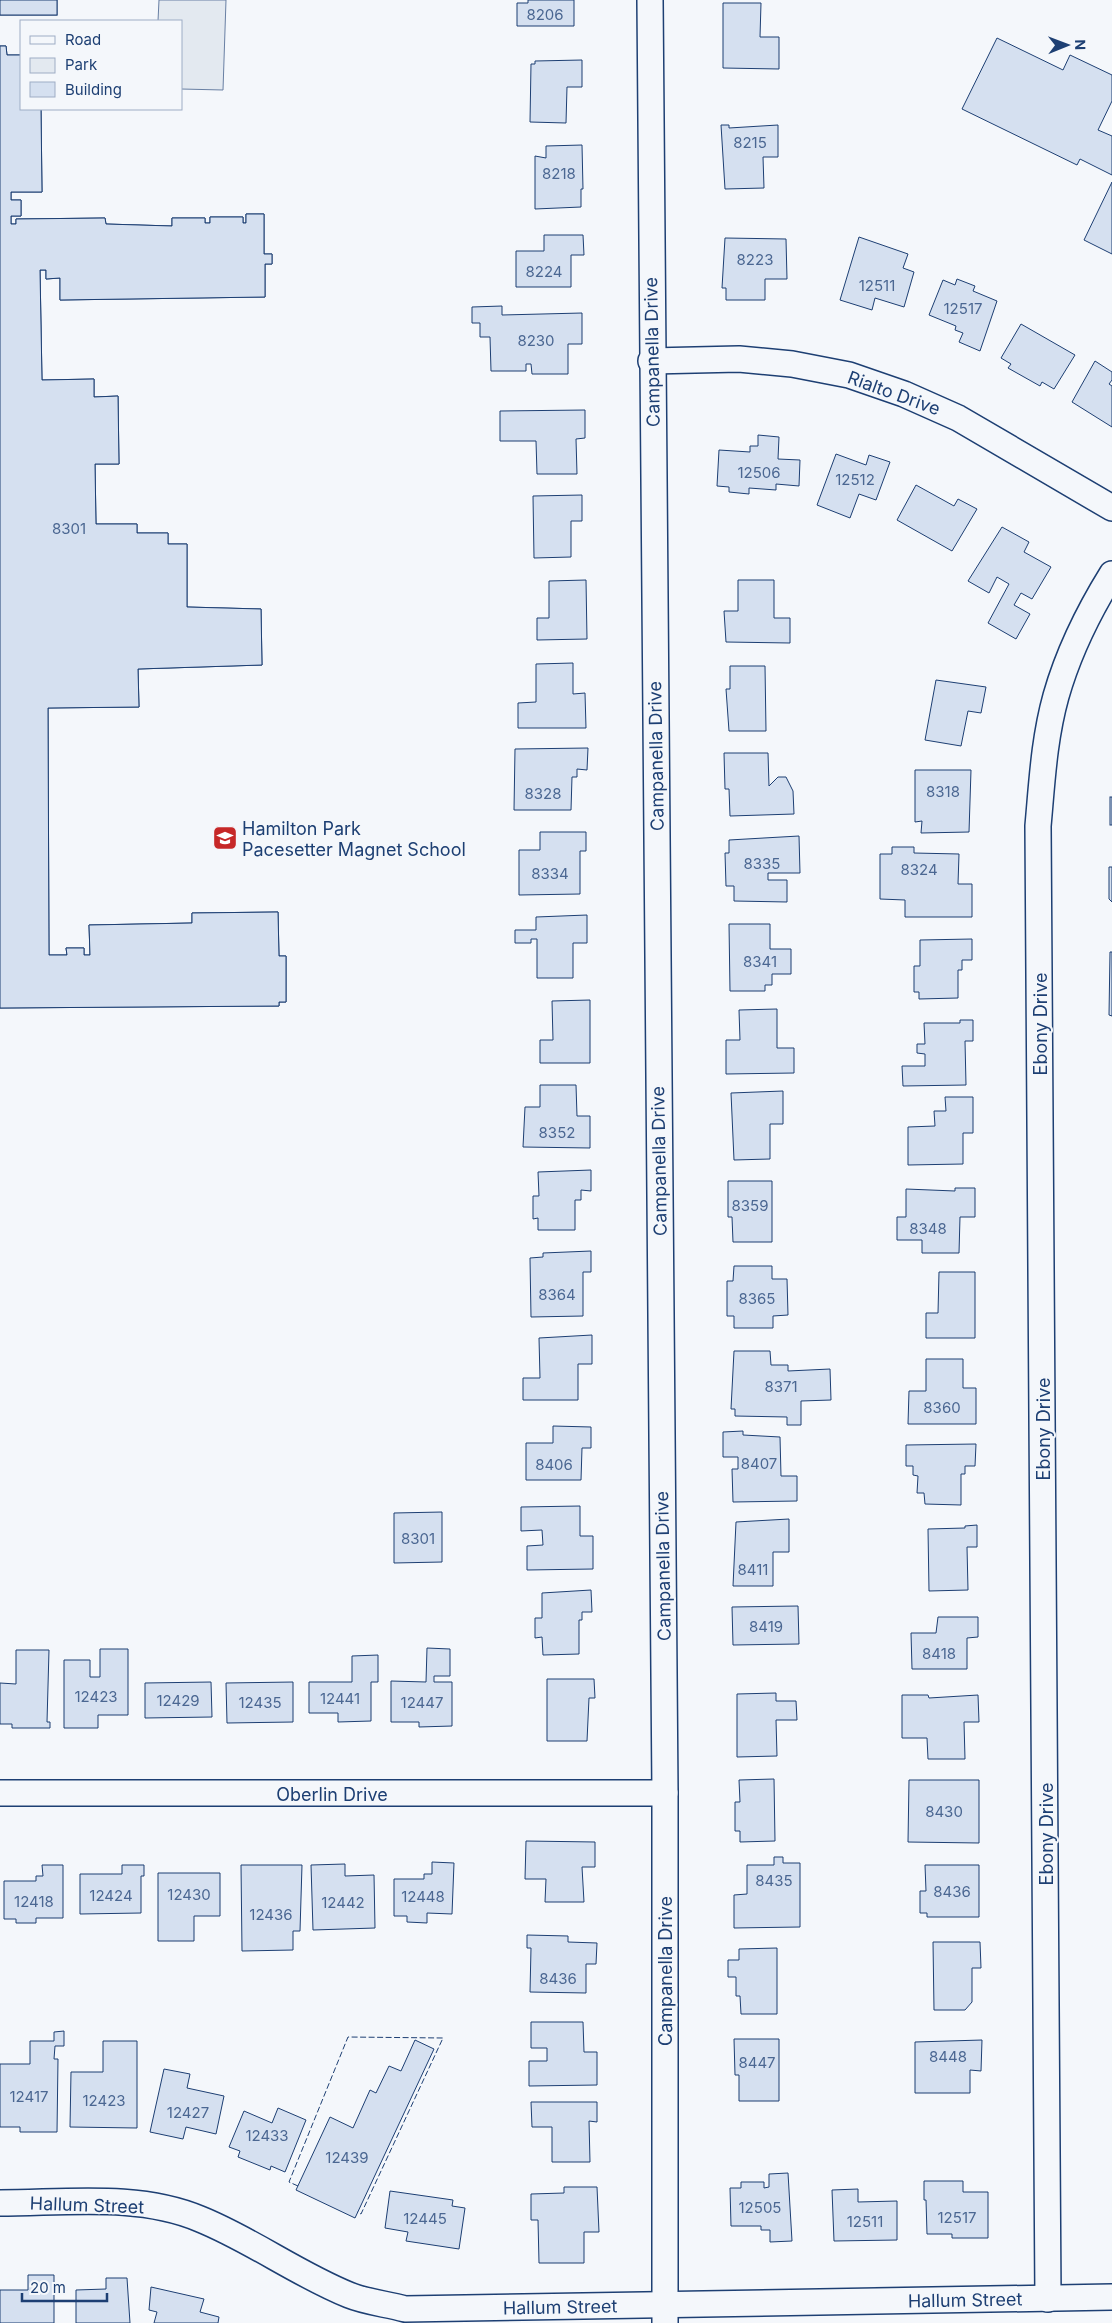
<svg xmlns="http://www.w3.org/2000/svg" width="1112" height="2323" font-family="Inter,sans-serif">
<rect width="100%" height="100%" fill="#f4f7fb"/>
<polygon fill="#e3e9f0" stroke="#687fa3" points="159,0 226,0 223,90 181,89 181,21 158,21"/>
<g fill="#d5e0f0" stroke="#1d3f73">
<rect x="0" y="0" width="57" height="15"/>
<rect x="0" y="0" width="57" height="15"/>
<polygon points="528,0 574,0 574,26 517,26 517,3 528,3"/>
<polygon points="723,3 761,3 760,37 779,37 779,69 723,68"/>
<polygon points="997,38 1063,70 1070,55 1112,75 1112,101 1098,130 1112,136 1112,175 1080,159 1077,165 962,109"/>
<polygon points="0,46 6,46 7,55 21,55 21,109 41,109 42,192 11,192 11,200 21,200 21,216 11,216 11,224 16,224 16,219 105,218 106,224 172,226 172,218 205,218 205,223 210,223 210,217 243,217 243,223 246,223 246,214 264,214 264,254 272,254 272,264 265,264 265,297 60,300 60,278 46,279 46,270 40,270 42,380 94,379 94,397 118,396 119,464 95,464 96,524 137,524 137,533 168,533 168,544 187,544 187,607 261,609 262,665 138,669 139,707 48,708 49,955 67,955 66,948 84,948 84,955 90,955 89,925 192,923 192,913 278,912 279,956 286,956 286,1002 279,1002 279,1006 0,1008"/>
<polygon points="0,46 6,46 7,55 21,55 21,109 41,109 42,192 11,192 11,200 21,200 21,216 11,216 11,224 16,224 16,219 105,218 106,224 172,226 172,218 205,218 205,223 210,223 210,217 243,217 243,223 246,223 246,214 264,214 264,254 272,254 272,264 265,264 265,297 60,300 60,278 46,279 46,270 40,270 42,380 94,379 94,397 118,396 119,464 95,464 96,524 137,524 137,533 168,533 168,544 187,544 187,607 261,609 262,665 138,669 139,707 48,708 49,955 67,955 66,948 84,948 84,955 90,955 89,925 192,923 192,913 278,912 279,956 286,956 286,1002 279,1002 279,1006 0,1008"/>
<polygon points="582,60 582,87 567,87 566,123 530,122 531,64 535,64 535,61"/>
<polygon points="721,125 729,125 729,128 778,125 778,157 763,157 764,188 725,189"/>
<polygon points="582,145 583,189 581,189 581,207 535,209 535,156 546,158 546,146"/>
<polygon points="1112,182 1112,254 1084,240"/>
<polygon points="544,235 583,235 584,255 571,255 571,287 516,287 516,251 544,251"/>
<polygon points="859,237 908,254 903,268 914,272 904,307 875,298 872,310 840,300"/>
<polygon points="725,238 786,239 787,279 765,279 765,300 726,300 726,288 722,288"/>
<polygon points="957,279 975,286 973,291 997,301 980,351 959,342 963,333 955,330 956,326 929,315 943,280 955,285"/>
<polygon points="502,306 502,315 582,313 582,344 568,344 568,374 532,374 531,364 526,364 526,371 491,371 490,337 480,337 480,323 472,323 472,307"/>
<polygon points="1021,324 1075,355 1054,389 1042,382 1040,386 1008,368 1011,364 1001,358"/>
<polygon points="1095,361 1112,372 1112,380 1109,384 1112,386 1112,427 1072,402"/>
<polygon points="585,410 585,438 576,439 577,474 537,474 536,441 500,441 500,411"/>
<polygon points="758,435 779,437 778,459 800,460 799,486 776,484 776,490 749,488 749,494 729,492 729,487 717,486 719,450 750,452 750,446 758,446"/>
<polygon points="836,454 866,465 869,455 890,462 876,500 859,494 850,518 817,505"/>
<polygon points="916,485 954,506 958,499 977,509 952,551 897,520"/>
<polygon points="582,495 582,521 571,521 571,557 534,558 533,496"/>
<polygon points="1002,527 1029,542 1024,552 1051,567 1032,599 1021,593 1014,605 1030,614 1016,639 988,623 1009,584 997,577 989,593 968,581"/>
<polygon points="586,580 587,639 537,640 537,618 549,618 549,581"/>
<polygon points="738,580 774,580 774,618 790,618 790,643 726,642 724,611 738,611"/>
<polygon points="573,663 573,694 585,693 586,728 518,728 518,703 536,702 536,664"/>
<polygon points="730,666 765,666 766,731 729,731 726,689 730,689"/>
<polygon points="936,680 986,687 981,713 968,711 961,746 925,740"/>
<polygon points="588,748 587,770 577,769 577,777 572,777 571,810 514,810 515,749"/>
<polygon points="724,753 768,753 769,786 778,777 786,777 793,791 794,814 730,816 729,789 725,789"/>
<polygon points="915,770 971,770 969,832 921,833 922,821 915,822"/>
<rect x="1110" y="797" width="2" height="28"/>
<polygon points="540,832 586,832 586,851 580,851 580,894 519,895 519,850 540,850"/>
<polygon points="799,836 800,873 768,873 768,880 787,880 787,902 734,901 734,886 726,886 725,853 729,853 729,840"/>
<polygon points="892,847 914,847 914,853 959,854 958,884 972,884 972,917 905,917 905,900 880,899 880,854 892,854"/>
<polygon points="1109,867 1112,867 1112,902 1109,899"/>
<polygon points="587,915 587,943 573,943 573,978 537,978 537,939 531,939 531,943 515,943 515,930 536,930 536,917"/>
<polygon points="729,924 770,924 770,949 791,949 791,974 772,974 772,985 765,985 765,991 730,991"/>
<polygon points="972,939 972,960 962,960 962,970 958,970 958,998 919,999 919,992 914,992 914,966 920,966 920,940"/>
<polygon points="1110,952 1112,952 1112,1016 1109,1015"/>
<polygon points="590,1000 590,1063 540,1063 540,1040 553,1040 552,1001"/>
<polygon points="777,1009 777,1048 794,1048 794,1073 726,1074 726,1040 740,1040 739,1010"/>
<polygon points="960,1020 973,1020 973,1041 965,1041 966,1085 903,1086 902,1066 925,1066 925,1054 917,1053 917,1044 925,1044 924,1023 960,1023"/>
<polygon points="540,1085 576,1085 577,1116 590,1116 590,1148 523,1147 525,1107 540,1107"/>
<polygon points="783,1091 783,1124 770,1124 770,1159 734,1160 731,1093"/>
<polygon points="945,1097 973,1097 973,1133 963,1133 963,1164 908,1165 908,1127 935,1126 934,1111 946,1111"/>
<polygon points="591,1170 591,1191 581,1190 581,1200 575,1200 575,1230 538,1230 538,1218 533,1219 533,1196 539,1196 538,1172"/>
<polygon points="728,1181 772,1181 772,1242 733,1242 732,1217 728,1217"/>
<polygon points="955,1188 975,1188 975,1217 960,1217 959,1253 922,1253 922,1240 897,1240 897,1217 906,1217 906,1189 955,1191"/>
<polygon points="591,1251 591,1272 583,1272 583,1316 531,1317 530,1258 543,1257 543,1253"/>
<polygon points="734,1266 772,1266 772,1279 787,1279 788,1315 773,1316 773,1328 734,1328 734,1316 727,1316 727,1281 733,1281"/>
<polygon points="939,1272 975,1272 975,1338 926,1338 926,1313 938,1313"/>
<polygon points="592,1335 592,1364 578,1364 578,1400 523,1400 523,1378 540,1378 539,1338"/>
<polygon points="734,1351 770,1351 771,1365 788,1365 788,1371 830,1369 831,1400 801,1401 801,1425 787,1425 787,1417 735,1416 735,1409 731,1409"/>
<polygon points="926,1359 963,1359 963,1388 976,1388 976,1424 908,1424 909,1391 926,1391"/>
<polygon points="553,1426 591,1427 591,1448 582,1448 581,1480 526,1480 526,1443 553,1443"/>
<polygon points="743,1431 743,1435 780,1437 781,1476 797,1476 797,1501 733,1502 732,1469 738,1469 738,1457 723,1457 723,1432"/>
<polygon points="976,1444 975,1466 965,1466 965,1474 961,1474 961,1505 925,1504 924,1493 917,1493 918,1476 913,1475 913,1466 906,1466 906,1445"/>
<polygon points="580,1506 580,1536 593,1536 593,1569 527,1570 527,1546 543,1545 542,1530 521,1531 521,1507"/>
<polygon points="442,1512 442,1562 394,1563 394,1513"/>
<polygon points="789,1519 789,1552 773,1552 773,1586 733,1586 736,1522"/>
<polygon points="977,1525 977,1547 967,1547 968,1590 929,1591 928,1529 965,1528 965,1526"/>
<polygon points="591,1590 592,1612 582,1612 582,1620 579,1620 579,1654 543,1655 542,1637 535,1638 535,1618 542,1618 542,1593"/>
<polygon points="798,1606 799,1644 733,1645 732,1607"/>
<polygon points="938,1617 978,1617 978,1637 967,1638 967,1669 912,1669 911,1633 936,1633"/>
<polygon points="427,1648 450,1649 450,1676 434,1676 434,1682 452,1682 452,1726 419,1727 419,1722 391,1722 391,1681 426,1682"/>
<polygon points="100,1649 128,1649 128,1715 98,1715 98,1728 64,1728 64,1660 90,1660 90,1677 100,1677"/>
<polygon points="16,1650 49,1650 47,1722 50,1722 50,1728 12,1728 12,1724 0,1724 0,1683 16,1684"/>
<polygon points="378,1655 378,1682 371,1682 371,1721 338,1722 338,1713 309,1713 309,1682 352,1682 352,1656"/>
<polygon points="547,1679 594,1679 595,1698 589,1698 587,1741 547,1741"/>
<polygon points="211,1682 212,1717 145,1718 145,1683"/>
<polygon points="293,1682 293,1722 227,1723 226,1683"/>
<polygon points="776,1693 776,1701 796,1701 797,1720 776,1720 777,1756 737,1757 737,1694"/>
<polygon points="902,1695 928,1695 929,1698 978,1695 979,1722 964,1722 965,1759 928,1759 927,1738 902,1738"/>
<polygon points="774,1779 775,1841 740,1842 740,1831 735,1831 735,1802 740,1802 739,1780"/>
<polygon points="909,1780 979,1780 979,1843 908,1842"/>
<polygon points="526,1841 595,1842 595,1867 582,1867 584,1902 545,1902 546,1879 525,1879"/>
<polygon points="774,1857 783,1857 783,1863 800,1863 800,1927 734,1928 734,1895 747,1894 747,1865 774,1865"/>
<polygon points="432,1862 454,1863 452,1914 427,1913 427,1923 407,1922 407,1916 394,1916 394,1879 424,1879 424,1874 432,1874"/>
<polygon points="345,1864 345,1876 374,1875 375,1928 313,1930 311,1865"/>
<polygon points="42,1865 63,1865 63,1918 36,1918 36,1923 16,1923 16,1919 4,1919 4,1881 36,1881 36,1876 43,1876"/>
<polygon points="122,1865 144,1865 144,1876 141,1876 141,1913 80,1914 80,1874 122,1874"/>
<polygon points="241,1865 302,1865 300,1931 293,1931 293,1950 242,1951"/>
<polygon points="925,1865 979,1865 979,1917 927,1917 927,1913 920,1913 920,1891 926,1891"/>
<polygon points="158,1873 220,1873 220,1916 194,1916 194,1941 158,1941"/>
<polygon points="527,1935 568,1936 568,1942 597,1943 596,1964 586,1964 586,1993 530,1992 531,1948 527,1948"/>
<polygon points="933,1942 980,1942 981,1968 972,1968 972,2002 965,2010 934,2010"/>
<polygon points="777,1948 777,2014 741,2014 740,1996 736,1996 736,1977 728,1977 728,1960 739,1960 739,1949"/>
<polygon points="531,2022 583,2022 584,2052 597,2052 597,2085 529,2086 529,2061 547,2061 547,2048 531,2048"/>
<polygon points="64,2031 64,2046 55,2046 54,2059 58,2059 57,2132 20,2132 20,2127 0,2127 0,2064 30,2064 30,2041 54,2041 54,2032"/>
<polygon points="734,2039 779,2039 779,2101 739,2101 739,2075 735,2075"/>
<polygon points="415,2040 434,2049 355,2218 296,2190 330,2117 353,2128 370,2090 376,2093 389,2066 401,2071"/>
<polygon points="982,2040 981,2071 970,2070 970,2093 915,2093 915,2042"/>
<polygon points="103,2041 137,2041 137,2128 70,2127 71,2072 103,2072"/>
<polygon points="164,2069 190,2074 187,2088 224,2096 216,2134 186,2127 183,2139 150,2132"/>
<polygon points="531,2102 597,2102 597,2122 589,2121 590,2162 552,2162 552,2127 532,2127"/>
<polygon points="278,2108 306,2120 285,2172 271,2166 270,2170 238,2157 240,2151 229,2147 244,2111 272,2123"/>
<polygon points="788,2173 792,2241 770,2242 770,2230 761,2230 761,2226 731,2226 730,2188 741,2188 741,2182 764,2182 764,2188 769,2187 769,2174"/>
<polygon points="924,2181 963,2181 963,2192 988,2192 988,2238 952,2238 952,2234 927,2234 926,2200 924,2200"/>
<polygon points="564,2187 597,2187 599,2232 584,2232 584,2263 539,2263 538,2220 531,2220 531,2194 564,2193"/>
<polygon points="858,2189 858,2202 897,2201 897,2240 834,2241 832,2190"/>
<polygon points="390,2191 453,2200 452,2206 465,2208 459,2249 406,2241 408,2232 385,2228"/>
<polygon points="28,2275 54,2275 54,2323 0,2323 0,2290 28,2290"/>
<polygon points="106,2278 127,2278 130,2323 76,2323 76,2290 106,2289"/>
<polygon points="151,2287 204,2299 200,2312 219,2317 218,2323 154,2323 157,2312 149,2310"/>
</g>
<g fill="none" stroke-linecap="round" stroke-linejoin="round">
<defs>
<g id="minor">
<polyline points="650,0 665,1793 665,2323"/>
<polyline points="651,361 739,359 792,364 849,375 904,394 958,418 1112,508"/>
<polyline points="0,1793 665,1793"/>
<path d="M0,2203C65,2203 139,2193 200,2219C252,2240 297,2274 349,2295C366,2302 387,2304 405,2309L1112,2297"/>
<path d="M1048,2299L1038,826C1042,782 1044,739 1056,696C1068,654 1089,611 1112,574"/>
</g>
</defs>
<use href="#minor" stroke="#1d3f73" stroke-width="28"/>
<use href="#minor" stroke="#f4f7fb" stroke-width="25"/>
<polyline stroke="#1d3f73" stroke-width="1" stroke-dasharray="6 2.5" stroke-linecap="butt" points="298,2186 289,2182 348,2037 443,2038 361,2214 357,2212"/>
</g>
<defs>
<symbol id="school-square" viewBox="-11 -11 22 22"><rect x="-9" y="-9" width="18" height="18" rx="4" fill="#c62828" stroke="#f4f7fb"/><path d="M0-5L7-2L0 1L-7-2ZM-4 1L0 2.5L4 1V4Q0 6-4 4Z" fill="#fff"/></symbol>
</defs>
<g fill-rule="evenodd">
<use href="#school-square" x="211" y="824" width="28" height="28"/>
</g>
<g text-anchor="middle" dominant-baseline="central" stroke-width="4" stroke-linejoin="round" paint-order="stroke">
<g font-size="15" fill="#4b6792">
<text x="545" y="14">8206</text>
<text x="750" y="142">8215</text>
<text x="559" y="173">8218</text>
<text x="755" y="259">8223</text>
<text x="544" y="271">8224</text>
<text x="877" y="285">12511</text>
<text x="963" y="308">12517</text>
<text x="536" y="340">8230</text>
<text x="759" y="472">12506</text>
<text x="855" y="479">12512</text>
<text x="69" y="528">8301</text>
<text x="943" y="791">8318</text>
<text x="543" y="793">8328</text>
<text x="762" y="863">8335</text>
<text x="919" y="869">8324</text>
<text x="550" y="873">8334</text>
<text x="760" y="961">8341</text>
<text x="557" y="1132">8352</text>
<text x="750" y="1205">8359</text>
<text x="928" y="1228">8348</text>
<text x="557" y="1294">8364</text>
<text x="757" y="1298">8365</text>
<text x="781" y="1386">8371</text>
<text x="942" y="1407">8360</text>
<text x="759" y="1463">8407</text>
<text x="554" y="1464">8406</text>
<text x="418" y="1538">8301</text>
<text x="753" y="1569">8411</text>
<text x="766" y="1626">8419</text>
<text x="939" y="1653">8418</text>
<text x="96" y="1696">12423</text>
<text x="340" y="1698">12441</text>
<text x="178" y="1700">12429</text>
<text x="260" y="1702">12435</text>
<text x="422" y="1702">12447</text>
<text x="944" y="1811">8430</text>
<text x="774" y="1880">8435</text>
<text x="952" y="1891">8436</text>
<text x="189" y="1894">12430</text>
<text x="111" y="1895">12424</text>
<text x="423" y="1896">12448</text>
<text x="34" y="1901">12418</text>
<text x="343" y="1902">12442</text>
<text x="271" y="1914">12436</text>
<text x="558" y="1978">8436</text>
<text x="948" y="2056">8448</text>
<text x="757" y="2062">8447</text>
<text x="29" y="2096">12417</text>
<text x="104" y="2100">12423</text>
<text x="188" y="2112">12427</text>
<text x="267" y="2135">12433</text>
<text x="347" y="2157">12439</text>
<text x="760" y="2207">12505</text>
<text x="957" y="2217">12517</text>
<text x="425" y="2218">12445</text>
<text x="865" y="2221">12511</text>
</g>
<g font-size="18" fill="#1d3f73" stroke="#f4f7fb">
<text transform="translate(652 352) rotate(-91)">Campanella Drive</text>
<text transform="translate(894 393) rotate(20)">Rialto Drive</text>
<text transform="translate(656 756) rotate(-91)">Campanella Drive</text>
<text transform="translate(1040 1024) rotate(-90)">Ebony Drive</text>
<text transform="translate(659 1161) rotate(-91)">Campanella Drive</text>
<text transform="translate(1043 1429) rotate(-90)">Ebony Drive</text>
<text transform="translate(663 1566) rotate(-91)">Campanella Drive</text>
<text x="332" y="1794">Oberlin Drive</text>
<text transform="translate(1046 1834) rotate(-90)">Ebony Drive</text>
<text transform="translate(665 1971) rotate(-90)">Campanella Drive</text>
<text transform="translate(87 2205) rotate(2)">Hallum Street</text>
<text transform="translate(965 2300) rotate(-1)">Hallum Street</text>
<text transform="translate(560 2307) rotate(-1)">Hallum Street</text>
</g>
<g font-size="18" fill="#1d3f73" stroke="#f4f7fb" text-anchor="start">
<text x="242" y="828">Hamilton Park<tspan x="242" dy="21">Pacesetter Magnet School</tspan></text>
</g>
</g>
<rect x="20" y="20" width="162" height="90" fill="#f4f7fb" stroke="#9eadc5"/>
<rect x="30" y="36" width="25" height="8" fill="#f4f7fb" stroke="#9eadc5"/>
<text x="65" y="45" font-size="15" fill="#1d3f73">Road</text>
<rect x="30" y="58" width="25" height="15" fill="#e3e9f0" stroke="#9eadc5"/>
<text x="65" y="70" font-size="15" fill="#1d3f73">Park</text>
<rect x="30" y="82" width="25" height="15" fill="#d5e0f0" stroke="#9eadc5"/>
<text x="65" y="95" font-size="15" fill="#1d3f73">Building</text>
<g transform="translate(1067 45) rotate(89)" stroke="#f4f7fb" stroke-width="4" paint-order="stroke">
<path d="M0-4L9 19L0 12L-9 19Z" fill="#1d3f73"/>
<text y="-8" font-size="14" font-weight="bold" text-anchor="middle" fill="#1d3f73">N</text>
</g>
<path d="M22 2293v8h85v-8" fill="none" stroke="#1d3f73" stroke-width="2.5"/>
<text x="30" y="2293" font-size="15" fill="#1d3f73" stroke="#f4f7fb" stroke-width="4" paint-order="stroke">20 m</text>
</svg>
